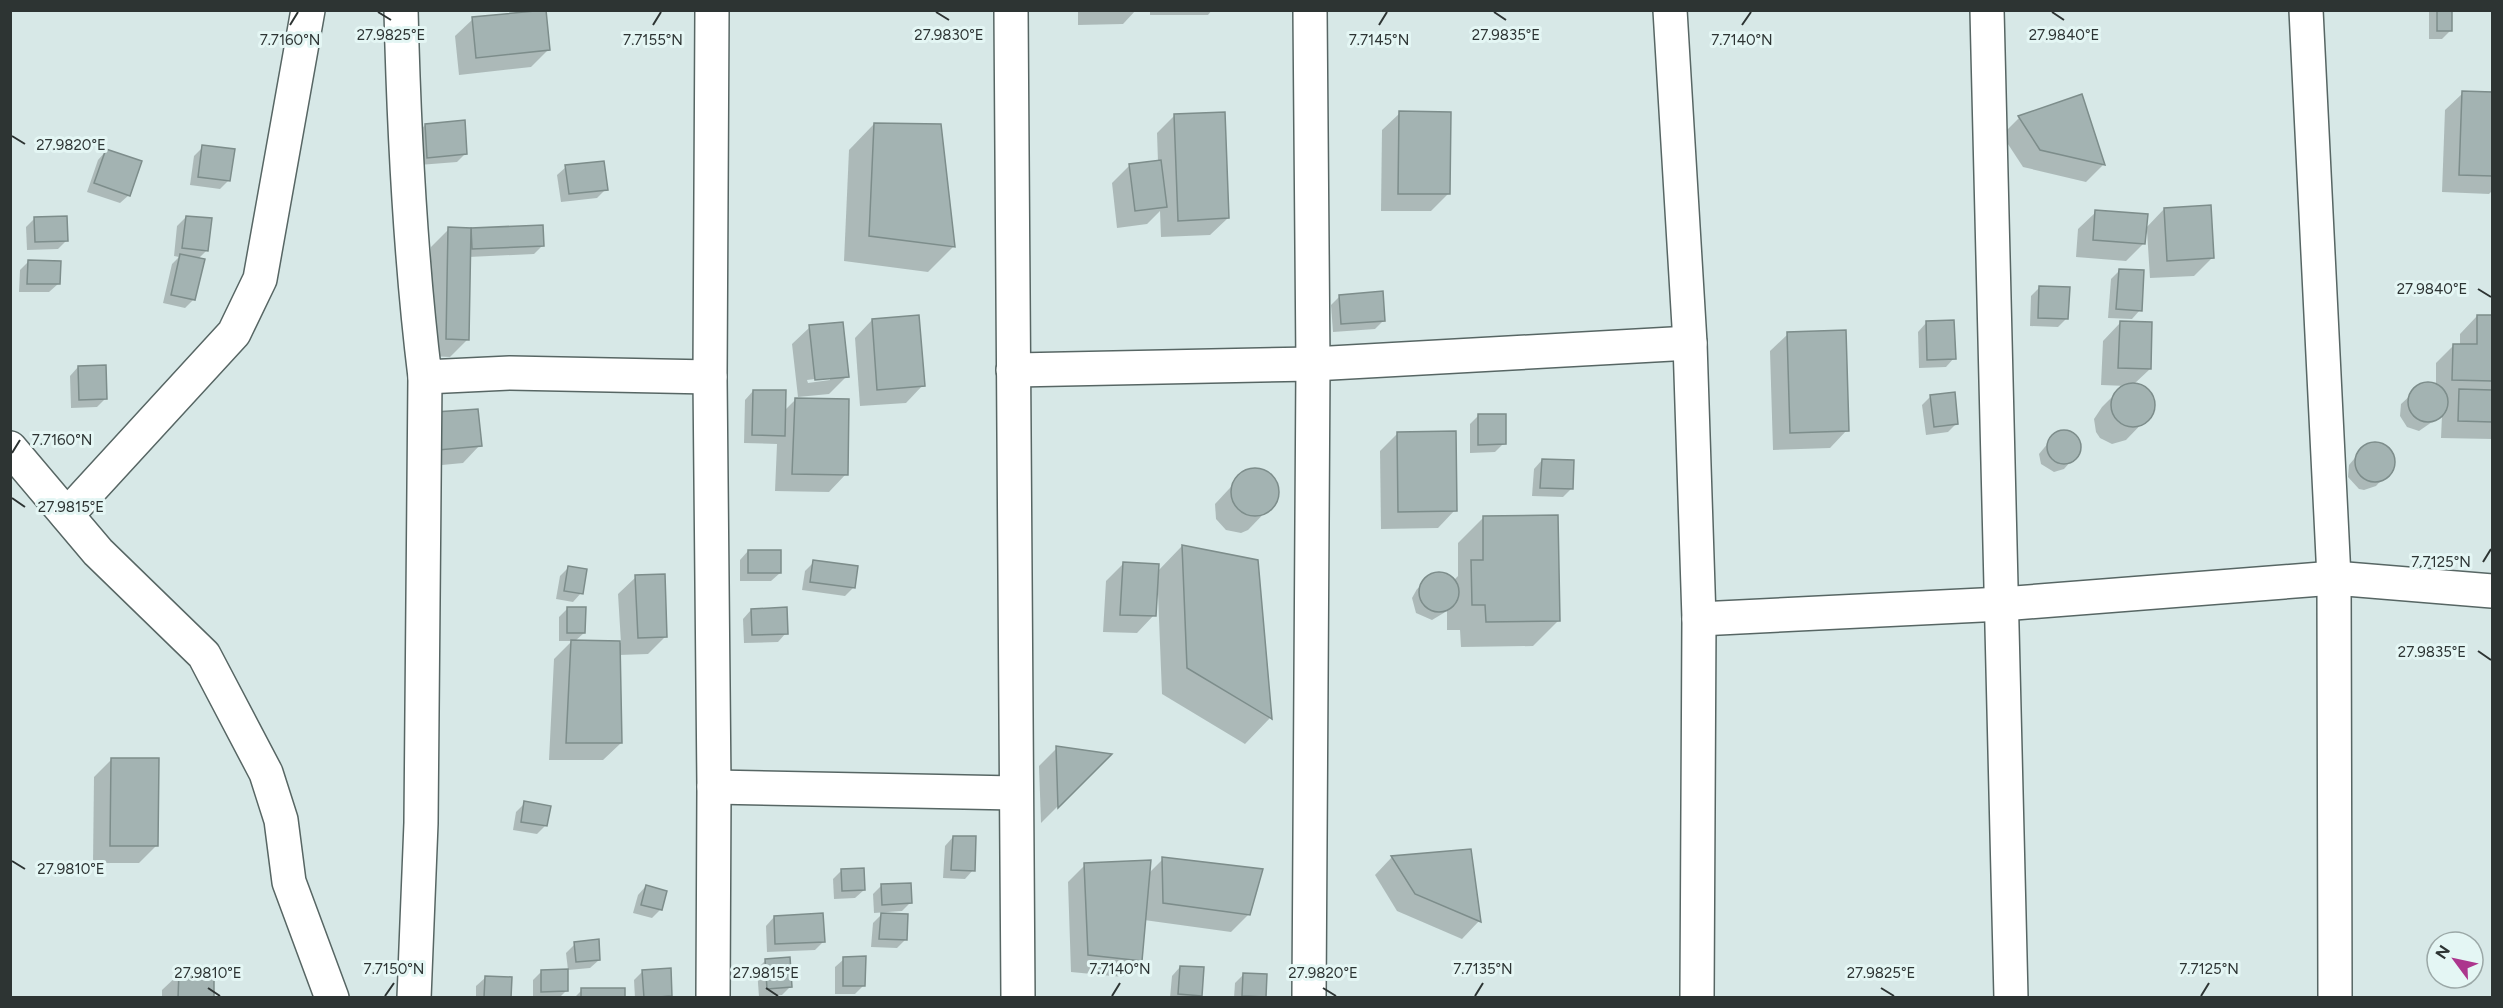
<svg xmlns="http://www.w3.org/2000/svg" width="2503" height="1008" font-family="Figtree,sans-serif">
<rect width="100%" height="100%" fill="#d7e8e7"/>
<g fill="#0003" fill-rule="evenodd">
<polygon points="1078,10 1136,10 1123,24 1078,25"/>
<polygon points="1150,10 1212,10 1208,15 1150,15"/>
<polygon points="2429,10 2451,10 2450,31 2442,39 2429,39"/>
<polygon points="473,19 548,50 531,67 459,75 455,36"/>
<polygon points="2463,93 2492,93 2492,191 2489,194 2442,192 2445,110"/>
<polygon points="2081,96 2103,165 2086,182 2023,167 2002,135 2019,118"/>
<polygon points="1400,113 1448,194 1431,211 1381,211 1382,130"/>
<polygon points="1175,115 1228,218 1210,235 1161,237 1160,211 1147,224 1117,228 1112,183 1130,165 1158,162 1157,133"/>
<polygon points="874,124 954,246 928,272 844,261 849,150"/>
<polygon points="425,125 466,153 457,162 419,165 417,134"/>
<polygon points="203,147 229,180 220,189 190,185 194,156"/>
<polygon points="106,151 129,195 120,203 87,192 98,160"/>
<polygon points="566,167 606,189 597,198 561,202 557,175"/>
<polygon points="2164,209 2212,258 2194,276 2150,278 2147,231 2144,243 2126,261 2076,257 2078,229 2096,212 2145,229"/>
<polygon points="186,217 207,250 198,259 194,299 185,308 163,303 172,264 179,257 174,256 177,226"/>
<polygon points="35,218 66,241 58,249 27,250 26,227"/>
<polygon points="449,229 471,230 543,245 534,254 469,257 468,339 450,357 429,356 431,247"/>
<polygon points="29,261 58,284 49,292 19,292 20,270"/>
<polygon points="2120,270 2140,310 2132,319 2108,318 2111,279"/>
<polygon points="2040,287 2067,318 2058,327 2030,326 2031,296"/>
<polygon points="1340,296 1384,320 1375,329 1333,332 1331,305"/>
<polygon points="2477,316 2492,317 2492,439 2441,438 2442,415 2419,431 2407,427 2400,416 2401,404 2424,383 2436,385 2436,363 2454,345 2460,345 2460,334"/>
<polygon points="872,320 923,385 906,403 860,406 855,338"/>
<polygon points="1926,323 1954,358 1946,367 1919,368 1918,332"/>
<polygon points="2120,323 2150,369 2134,384 2145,388 2153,399 2153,412 2126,440 2112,444 2100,438 2096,432 2094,419 2102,407 2120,389 2127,386 2101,385 2103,341"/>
<path d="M810,327L847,376L829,394L798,397L792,344ZM830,377V380L808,383L807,380Z"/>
<polygon points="1788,334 1847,430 1830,448 1773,450 1770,351"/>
<polygon points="78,367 106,398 97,407 71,408 70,376"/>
<polygon points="753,391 784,411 795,400 846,474 829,492 775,491 777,444 744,443 745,400"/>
<polygon points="1931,396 1957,423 1948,432 1926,435 1922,405"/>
<polygon points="435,414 480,445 463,463 421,467"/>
<polygon points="1479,415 1504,443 1495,452 1470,453 1470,424"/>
<polygon points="2063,431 2076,438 2079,452 2064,469 2054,472 2041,464 2039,454 2054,436"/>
<polygon points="1398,433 1455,510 1438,528 1381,529 1380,451"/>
<polygon points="2384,445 2392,455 2393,467 2376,486 2364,490 2359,489 2348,477 2349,465 2365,446"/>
<polygon points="1542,460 1572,488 1563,497 1532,496 1534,469"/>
<polygon points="1258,470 1271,476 1275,481 1276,501 1248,530 1241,533 1226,530 1216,519 1215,504 1243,474"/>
<polygon points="1483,518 1558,621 1533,646 1461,647 1460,630 1447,630 1447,611 1432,620 1416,613 1412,598 1417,589 1438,574 1450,577 1453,581 1458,576 1458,543"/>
<polygon points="1182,546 1257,561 1270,718 1245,744 1162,694 1158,594 1155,594 1154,615 1137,633 1103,632 1106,581 1124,563 1157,572"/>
<polygon points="748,551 780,573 771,581 740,581 740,560"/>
<polygon points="814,562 854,587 845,596 802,590 805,571"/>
<polygon points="569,567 581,593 573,602 556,599 560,576"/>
<polygon points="636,577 666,636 648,654 619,655 621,743 603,760 549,760 554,659 572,641 559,641 559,617 568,608 584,633 575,641 621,643 618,594"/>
<polygon points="751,610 786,633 778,642 744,643 743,619"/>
<polygon points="1057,748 1109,755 1041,823 1039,766"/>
<polygon points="111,760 157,845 139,863 93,863 94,777"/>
<polygon points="525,803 546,825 537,834 513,830 516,812"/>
<polygon points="953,837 973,870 965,879 943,878 945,846"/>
<polygon points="1470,851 1479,921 1462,939 1397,911 1375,875 1392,857"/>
<polygon points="1163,859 1248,915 1231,932 1144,920 1140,960 1123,977 1071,972 1068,882 1085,865 1149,873"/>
<polygon points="841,871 864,890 855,898 834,899 833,879"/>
<polygon points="646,886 661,909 652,918 633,913 638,895"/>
<polygon points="881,886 911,902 902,911 874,913 873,894"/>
<polygon points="881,915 906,939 897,948 871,947 873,923"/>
<polygon points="774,917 824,941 815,950 767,952 766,926"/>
<polygon points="575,944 599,960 590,968 568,970 566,953"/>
<polygon points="844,959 864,985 855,994 835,994 835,967"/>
<polygon points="766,960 791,986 782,995 759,997 757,969"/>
<polygon points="1180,967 1200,995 1198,998 1170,998 1172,976"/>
<polygon points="542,971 566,991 559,998 533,998 533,980"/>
<polygon points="642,972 671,995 635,998 634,980"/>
<polygon points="180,973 212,998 162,998 162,990"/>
<polygon points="1243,975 1264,996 1263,998 1234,998 1235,983"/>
<polygon points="485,978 510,998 476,998 476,986"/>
<polygon points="582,990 623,998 574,998"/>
</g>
<g fill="#a3b3b2" stroke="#7d8d8b" stroke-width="1.5">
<polygon points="546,10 550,50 476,58 472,17"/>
<rect x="2437" y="10" width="15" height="21"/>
<polygon points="2462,91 2492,92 2492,176 2459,175"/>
<polygon points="2082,94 2105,165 2040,150 2018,116"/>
<polygon points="1399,111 1451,112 1450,194 1398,194"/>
<polygon points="1225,112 1229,218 1178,221 1174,114"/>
<polygon points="465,120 467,154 427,158 425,124"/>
<polygon points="874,123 941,124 955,247 869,236"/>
<polygon points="202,145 235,149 230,181 198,177"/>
<polygon points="106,149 142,161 130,196 94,183"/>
<polygon points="1161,160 1167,207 1135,211 1129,164"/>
<polygon points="604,161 608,190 569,194 565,165"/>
<polygon points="2211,205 2214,258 2167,261 2164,208"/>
<polygon points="2095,210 2148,214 2145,244 2093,240"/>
<polygon points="67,216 68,241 35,242 34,217"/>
<polygon points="186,216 212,218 208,251 182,248"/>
<polygon points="543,225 544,246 472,249 471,228"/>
<polygon points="448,227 471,228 469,340 446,339"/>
<polygon points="180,254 205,259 195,300 171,295"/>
<polygon points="28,260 61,261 60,284 27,284"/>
<polygon points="2119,269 2144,270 2142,311 2116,309"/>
<polygon points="2039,286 2070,287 2068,319 2038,318"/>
<polygon points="1383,291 1385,321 1341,324 1339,295"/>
<polygon points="919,315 925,386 877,390 872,319"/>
<polygon points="2477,315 2492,315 2492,381 2452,380 2453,344 2477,344"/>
<polygon points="1954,320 1956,359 1927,360 1926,321"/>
<polygon points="2120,321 2152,322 2151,369 2118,368"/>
<polygon points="843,322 849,377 815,380 809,325"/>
<polygon points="1846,330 1849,431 1790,433 1787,332"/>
<polygon points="106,365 107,399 79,400 78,366"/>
<circle cx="2428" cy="402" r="20"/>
<circle cx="2133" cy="405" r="22"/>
<polygon points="2459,389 2492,390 2492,422 2458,421"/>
<polygon points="753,390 786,390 785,436 752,435"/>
<polygon points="1955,392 1958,424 1934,427 1930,395"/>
<polygon points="795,398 849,399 848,475 792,474"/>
<polygon points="478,409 482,446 438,450 435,412"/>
<polygon points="1478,414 1506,414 1506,444 1478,445"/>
<circle cx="2064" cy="447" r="17"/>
<polygon points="1456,431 1457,511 1398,512 1397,432"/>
<circle cx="2375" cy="462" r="20"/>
<polygon points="1542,459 1574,460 1573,489 1540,488"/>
<circle cx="1255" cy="492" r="24"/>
<polygon points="1558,515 1560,621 1486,622 1485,605 1472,605 1471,560 1483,560 1483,516"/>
<polygon points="1182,545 1258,560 1272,719 1187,668"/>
<rect x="748" y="550" width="33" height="23"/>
<polygon points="813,560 858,566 855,588 810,582"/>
<polygon points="1123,562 1159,564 1156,616 1120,615"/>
<polygon points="568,566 587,569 583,594 564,591"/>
<circle cx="1439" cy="592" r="20"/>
<polygon points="665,574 667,637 638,638 635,575"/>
<polygon points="567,607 586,607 585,633 567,633"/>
<polygon points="787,607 788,634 752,635 751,609"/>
<polygon points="571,640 620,641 622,743 566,743"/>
<polygon points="1056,746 1112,754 1058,808"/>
<polygon points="111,758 159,758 158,846 110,846"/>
<polygon points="524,801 551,806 547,826 521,822"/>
<polygon points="953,836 976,836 975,871 951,870"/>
<polygon points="1471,849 1481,922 1415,894 1391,856"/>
<polygon points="1162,857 1263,869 1250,915 1163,903"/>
<polygon points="1151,860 1142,961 1088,955 1084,863"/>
<polygon points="864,868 865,890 842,891 841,869"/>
<polygon points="911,883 912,903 882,905 881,884"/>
<polygon points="646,885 667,891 662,910 641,905"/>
<polygon points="823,913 825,942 775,944 774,916"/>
<polygon points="881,913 908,914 907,940 879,939"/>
<polygon points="599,939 600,960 576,962 574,942"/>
<polygon points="866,956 865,986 843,986 843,957"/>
<polygon points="790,957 792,987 767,989 765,959"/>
<polygon points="1180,966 1204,967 1202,996 1178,994"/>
<polygon points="671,968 672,996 644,998 642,970"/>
<polygon points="568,969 568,991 541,992 541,970"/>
<polygon points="179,971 214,972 214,998 178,998"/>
<polygon points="1243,973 1267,974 1266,997 1242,996"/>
<polygon points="485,976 512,977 511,998 484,998"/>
<rect x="581" y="988" width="44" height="10"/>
</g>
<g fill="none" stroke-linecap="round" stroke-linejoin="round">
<defs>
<g id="minor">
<path d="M401,10C404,133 410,255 425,377L510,373L710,377"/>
<polyline points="712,10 710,377 714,787 713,998"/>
<polyline points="1011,10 1018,998"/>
<polyline points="1670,10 1690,343 1699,619 1697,998"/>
<polyline points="1987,10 2011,998"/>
<polyline points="2306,10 2334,578 2335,998"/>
<polyline points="1013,370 1313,364 1690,343"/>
<polyline points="10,448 98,552 204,655 266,773 281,820 289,882 332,998"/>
<polyline points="67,515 234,333 260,279 308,10"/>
<polyline points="1699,619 2002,604 2334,578 2492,591"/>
<polyline points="714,787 1015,793"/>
<polyline points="414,998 421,823 425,377"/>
<polyline points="1309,998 1313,364 1310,10"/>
</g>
</defs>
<use href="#minor" stroke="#576664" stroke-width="36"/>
<use href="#minor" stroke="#fff" stroke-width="33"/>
</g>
<path fill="none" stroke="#2d3433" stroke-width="2" d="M378,12L391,20M936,12L949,20M1494,12L1506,20M2052,12L2064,20M290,25L298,12M653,25L661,12M1379,25L1387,12M1742,25L1751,12M12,136L25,144M2478,289L2491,297M12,453L20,440M12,498L25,507M2483,562L2491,549M2478,651L2491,660M12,861L25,869M208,988L220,996M766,988L778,996M1323,988L1336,996M1881,988L1894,996M385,996L394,983M1112,996L1120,983M1475,996L1483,983M2201,996L2209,983"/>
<g font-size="15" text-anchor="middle" fill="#2d3433" stroke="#e4f6f4" stroke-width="6" stroke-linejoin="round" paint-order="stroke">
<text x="391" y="40">27.9825°E</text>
<text x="949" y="40">27.9830°E</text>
<text x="1506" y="40">27.9835°E</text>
<text x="2064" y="40">27.9840°E</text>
<text x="290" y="45">7.7160°N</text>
<text x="653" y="45">7.7155°N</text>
<text x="1379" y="45">7.7145°N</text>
<text x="1742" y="45">7.7140°N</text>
<text x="71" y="150">27.9820°E</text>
<text x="2432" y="294">27.9840°E</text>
<text x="62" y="445">7.7160°N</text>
<text x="71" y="512">27.9815°E</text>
<text x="2441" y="567">7.7125°N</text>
<text x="2432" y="657">27.9835°E</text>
<text x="71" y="874">27.9810°E</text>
<text x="394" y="974">7.7150°N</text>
<text x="1120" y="974">7.7140°N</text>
<text x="1483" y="974">7.7135°N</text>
<text x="2209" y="974">7.7125°N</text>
<text x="208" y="978">27.9810°E</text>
<text x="766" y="978">27.9815°E</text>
<text x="1323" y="978">27.9820°E</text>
<text x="1881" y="978">27.9825°E</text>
</g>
<rect width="2503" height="1008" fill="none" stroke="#2d3433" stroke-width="24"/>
<g transform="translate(2455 960) rotate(303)"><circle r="28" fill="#e4f6f4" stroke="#9ba8a7" stroke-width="1.5"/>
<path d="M0-4.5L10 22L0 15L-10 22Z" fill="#ac368d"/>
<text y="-9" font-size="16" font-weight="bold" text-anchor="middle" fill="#2d3433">N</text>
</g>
</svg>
